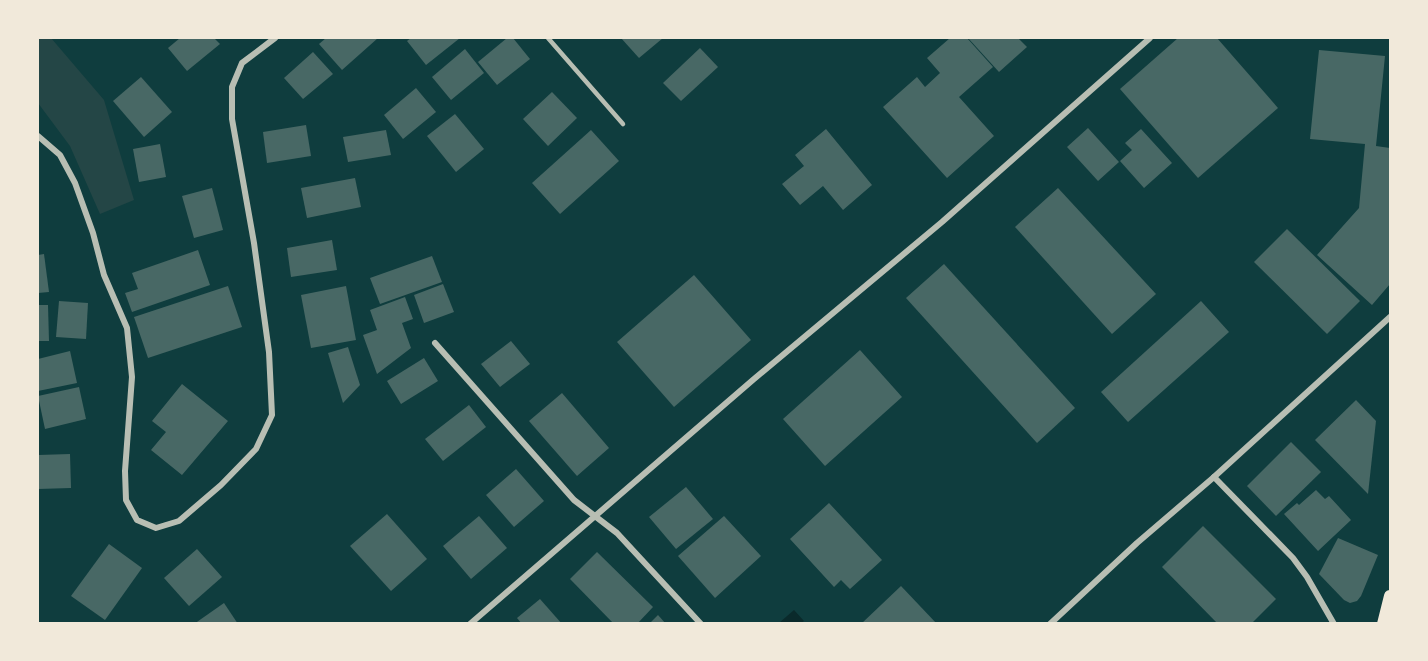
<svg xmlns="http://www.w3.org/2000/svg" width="1428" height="661" font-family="Montserrat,sans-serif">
<rect width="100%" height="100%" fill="#0f3d3e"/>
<polygon fill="#244646" points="38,38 51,38 104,100 134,200 100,214 70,146 38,103 39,70 38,68"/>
<polygon fill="#0a2a2b" points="794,610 804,621 801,623 779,623"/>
<g fill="#486865">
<polygon points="180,38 214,38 220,44 187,71 168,48"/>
<polygon points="326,38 378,38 342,70 319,44"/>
<polygon points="411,38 460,38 426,65 407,41"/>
<polygon points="507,38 513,38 530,59 497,85 478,62"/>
<polygon points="621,38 663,38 639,58"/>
<polygon points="950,38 967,38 993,67 959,97 994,136 947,178 883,107 917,77 925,87 940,73 927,58"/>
<polygon points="968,38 1018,38 1027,47 999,72"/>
<polygon points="1178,38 1217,38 1278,108 1198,178 1120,89"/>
<polygon points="700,48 718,67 681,101 663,83"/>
<polygon points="465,49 484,73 451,100 432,77"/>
<polygon points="1319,50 1385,56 1376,146 1390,148 1390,284 1372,305 1317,255 1359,208 1365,144 1310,139"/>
<polygon points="313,52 333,74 303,99 284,78"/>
<polygon points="141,77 172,112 144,137 113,101"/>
<polygon points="416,88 436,112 403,139 384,115"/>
<polygon points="552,92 577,118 548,146 523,119"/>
<polygon points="455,114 484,149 456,172 427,136"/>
<polygon points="306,125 311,156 267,163 263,132"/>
<polygon points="1088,128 1119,162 1098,181 1067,147"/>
<polygon points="826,129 872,185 843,210 823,186 800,205 782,184 804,166 795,155"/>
<polygon points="1141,129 1172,163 1144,188 1120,161 1132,150 1125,143"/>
<polygon points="386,130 391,155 348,162 343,137"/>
<polygon points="591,130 619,161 560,214 532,183"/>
<polygon points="160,144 166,177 139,182 133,149"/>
<polygon points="355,178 361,207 307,218 301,188"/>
<polygon points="212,188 223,230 194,238 182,196"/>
<polygon points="1058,188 1156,294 1112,334 1015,227"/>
<polygon points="1287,229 1360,301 1327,334 1254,262"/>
<polygon points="332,240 337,270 291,277 287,248"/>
<polygon points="198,250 210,285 132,312 125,293 138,289 132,273"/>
<polygon points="44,254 49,292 38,293 38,255"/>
<polygon points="432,256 442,282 380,304 370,278"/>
<polygon points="944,264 1075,408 1037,443 906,298"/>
<polygon points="694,275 751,340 674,407 617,342"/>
<polygon points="443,284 454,312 424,323 414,295"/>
<polygon points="228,286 242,327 148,358 134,317"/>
<polygon points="346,286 356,340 311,348 301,295"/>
<polygon points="405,297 413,319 402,323 411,348 377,374 363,335 377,330 370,310"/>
<polygon points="59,301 88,303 86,339 56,337"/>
<polygon points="1201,301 1229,332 1128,422 1101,392"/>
<polygon points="38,305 48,305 49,341 38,341"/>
<polygon points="511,341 530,364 500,387 481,364"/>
<polygon points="348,347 360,385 343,403 328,353"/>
<polygon points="860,350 902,397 825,466 783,419"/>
<polygon points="70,351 77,383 38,391 38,359"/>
<polygon points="424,358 438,381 401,404 387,381"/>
<polygon points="182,384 228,421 182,475 151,450 166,432 152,421"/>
<polygon points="79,387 86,419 45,429 38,396"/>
<polygon points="562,393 609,448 577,476 529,421"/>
<polygon points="1356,400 1376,421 1368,494 1315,440"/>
<polygon points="469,405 486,427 443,461 425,439"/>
<polygon points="1291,442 1321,472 1276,516 1247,486"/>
<polygon points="70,454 71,488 38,489 38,455"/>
<polygon points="516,469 544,501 514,527 486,495"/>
<polygon points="686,487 713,519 676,549 649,517"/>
<polygon points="1316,490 1325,499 1329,496 1351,520 1318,551 1284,514 1297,503 1299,505"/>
<polygon points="829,503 882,560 850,589 841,580 834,587 790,539"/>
<polygon points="387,514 427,559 391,591 350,546"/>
<polygon points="479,516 507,548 471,579 443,546"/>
<polygon points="724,516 761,556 715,598 678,556"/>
<polygon points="1203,526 1276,599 1251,624 1218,624 1162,567"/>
<polygon points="1338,538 1378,555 1361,596 1357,601 1350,603 1344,600 1319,574"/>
<polygon points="109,544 142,568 105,620 71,596"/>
<polygon points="197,549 222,577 189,606 164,578"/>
<polygon points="597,552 653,607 637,624 614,624 570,579"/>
<polygon points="901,586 937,624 861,624"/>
<polygon points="540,599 562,624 522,624 517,618"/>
<polygon points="224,603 238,624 194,624"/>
<polygon points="658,615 666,624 649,624"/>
</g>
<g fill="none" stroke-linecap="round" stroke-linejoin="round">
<polyline stroke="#b8beb3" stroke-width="4.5" points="548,38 623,124"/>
<g stroke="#b8beb3" stroke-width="6">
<polyline points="38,136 60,155 75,183 93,233 104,275 127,328 132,377 125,471 126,500 137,520 156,528 179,521 221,485 256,449 272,415 269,352 254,243 232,119 232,87 242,63 275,38"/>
<polyline points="435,343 574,500 617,533 701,624"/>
<polyline points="1214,477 1293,558 1307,577 1334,624"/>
<polyline points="470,624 754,379 942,222 1150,38"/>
<polyline points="1050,624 1137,543 1214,477 1390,317"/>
</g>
<polyline stroke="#f1e9da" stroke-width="12" points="1383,624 1390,596"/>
</g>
<rect width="1428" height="661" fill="none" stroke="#f1e9da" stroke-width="78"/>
</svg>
